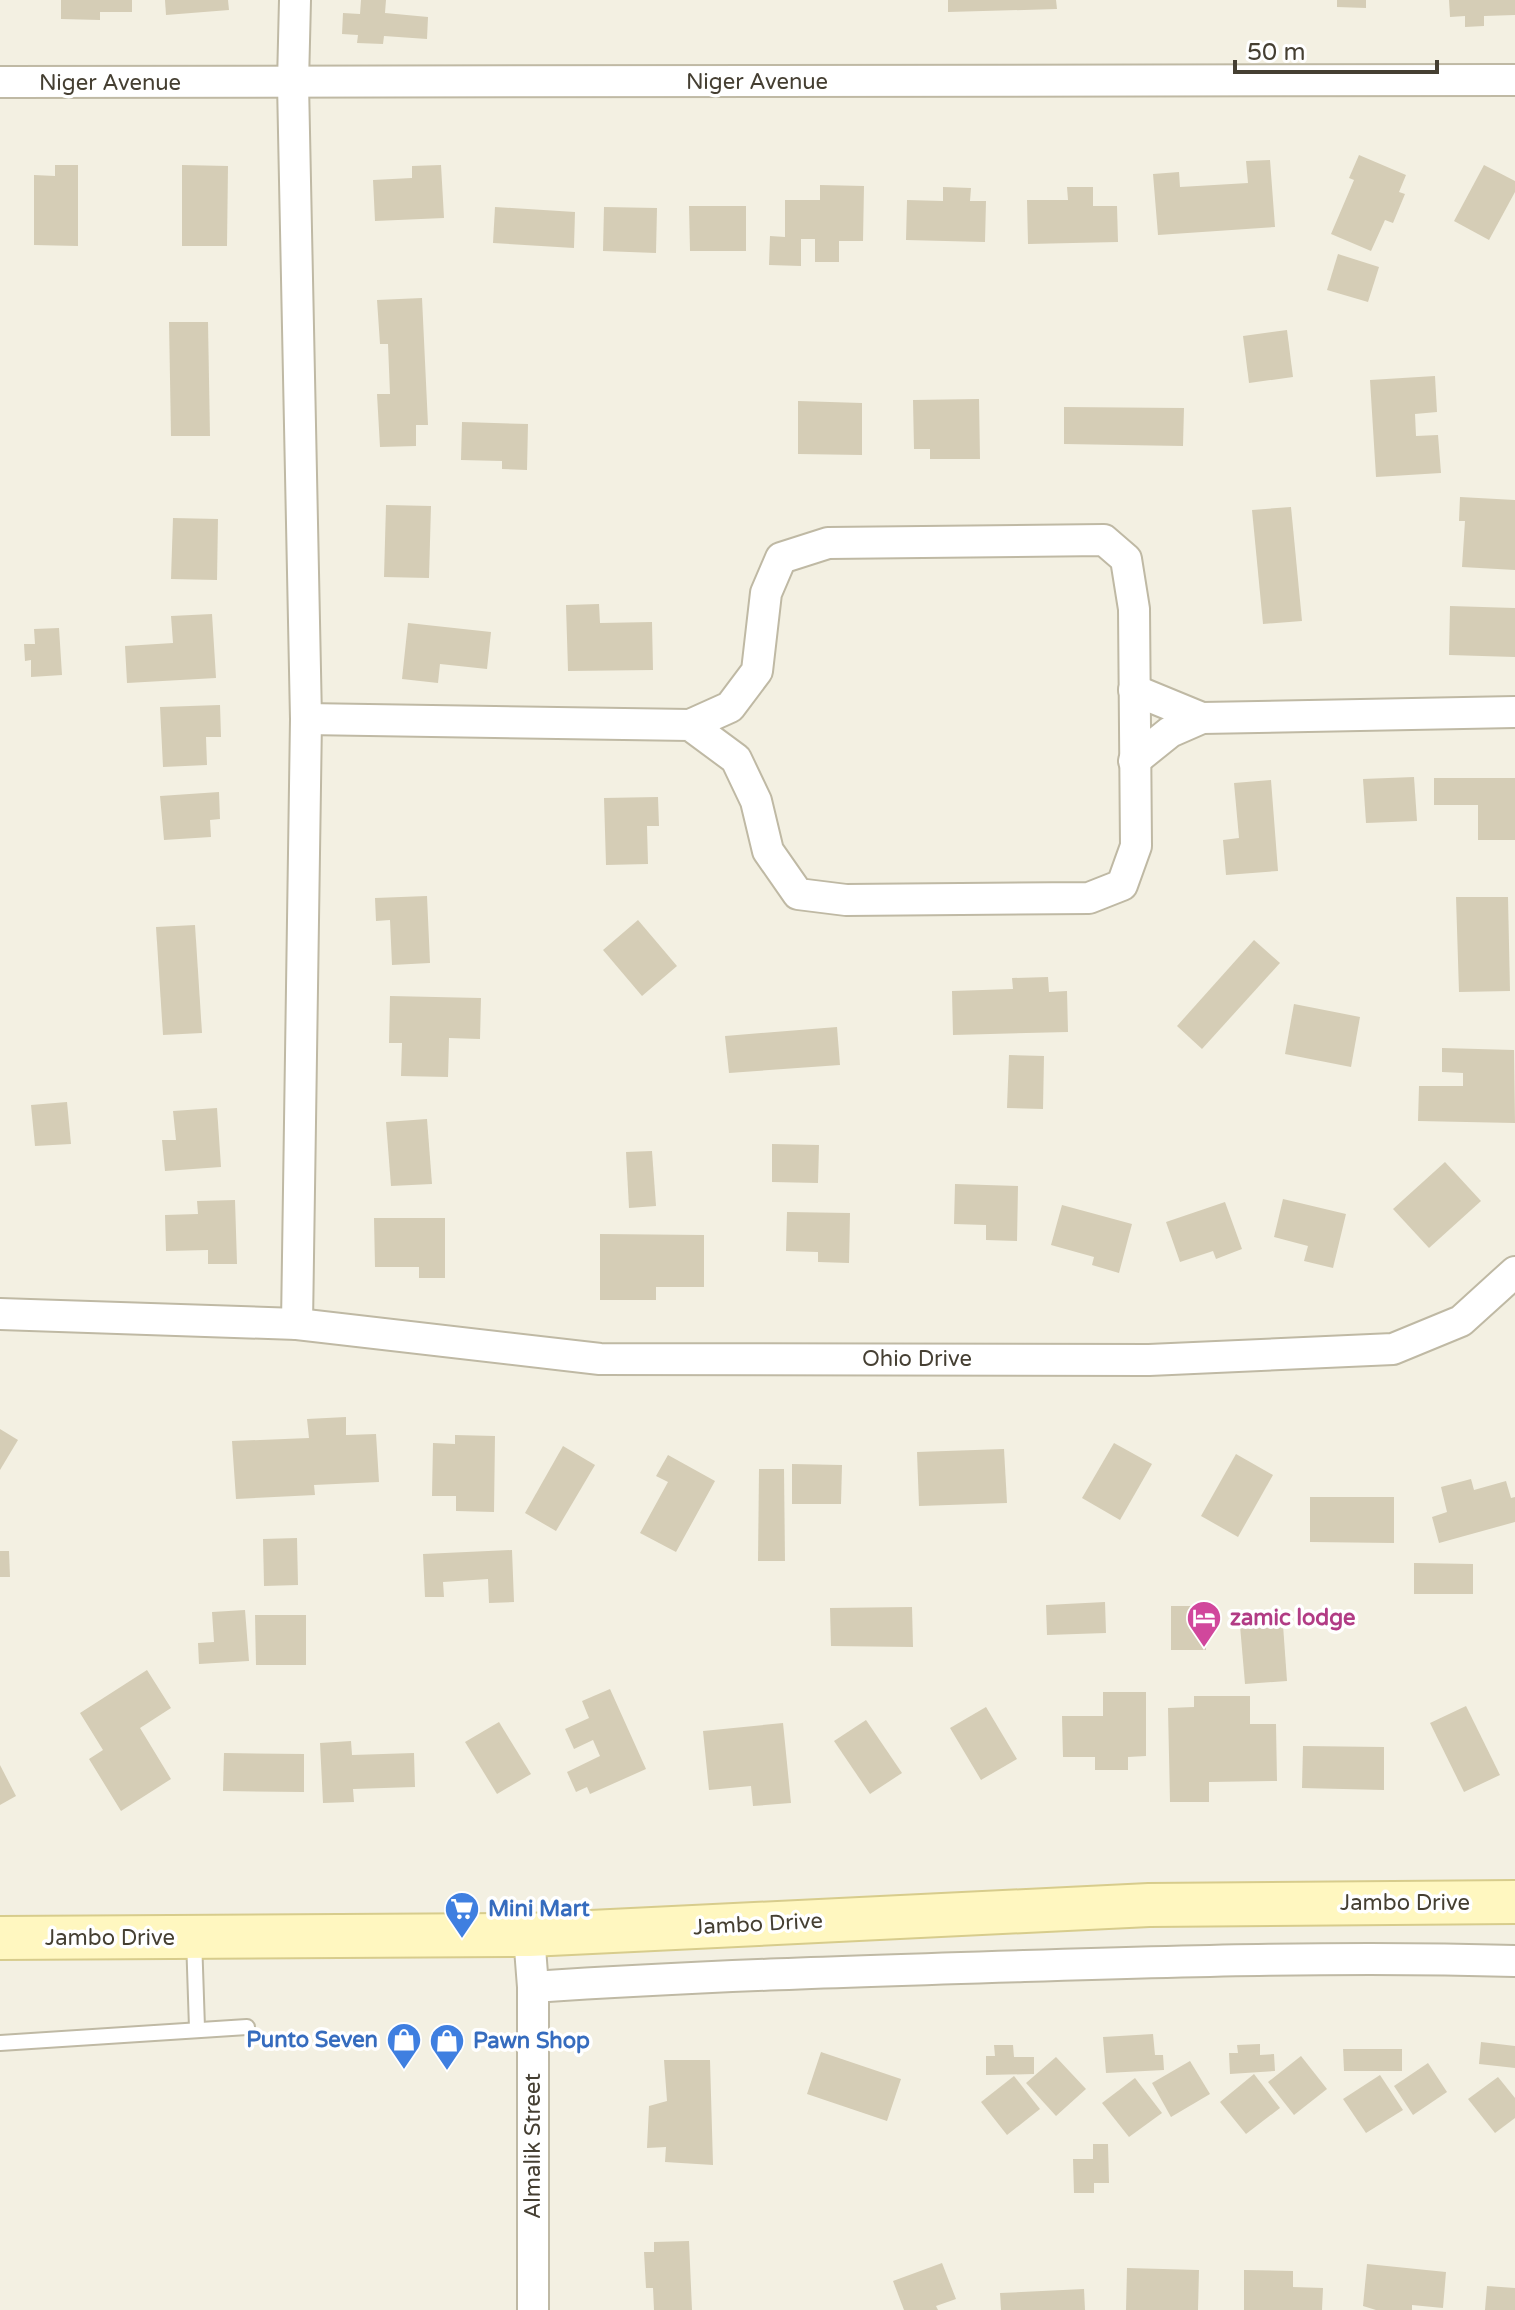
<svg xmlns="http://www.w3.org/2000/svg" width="1515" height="2310" font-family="'Varela Round',sans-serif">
<rect width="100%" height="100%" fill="#f3f0e2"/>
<g fill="#d5cdb6">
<polygon points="61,0 132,0 132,12 100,12 100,20 61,19"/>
<polygon points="165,0 228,0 229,10 166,15"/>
<polygon points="361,0 386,0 385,13 428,17 427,39 384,36 383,44 357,43 358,35 342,34 343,13 360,14"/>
<polygon points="948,0 1056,0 1057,9 948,12"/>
<polygon points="1337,0 1366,0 1366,8 1337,7"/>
<polygon points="1449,0 1515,0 1515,15 1484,16 1484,26 1465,27 1465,16 1450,17"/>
<polygon points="1359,155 1406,175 1399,192 1405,194 1393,223 1385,220 1371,251 1331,234 1354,180 1349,178"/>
<polygon points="1270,160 1275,227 1158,235 1153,174 1179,172 1180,187 1248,183 1246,161"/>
<polygon points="55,165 78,165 78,246 34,245 34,175 55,176"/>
<polygon points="182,165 228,166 227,246 182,246"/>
<polygon points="441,165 444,218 375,221 373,180 412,178 412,166"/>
<polygon points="1484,165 1515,181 1515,192 1489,240 1454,221"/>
<polygon points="820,185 864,186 863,241 839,241 839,262 815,262 815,239 801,239 801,266 769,265 770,236 785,237 785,200 820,200"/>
<polygon points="943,187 971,188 970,201 986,201 985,242 906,240 907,200 943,201"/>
<polygon points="1067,187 1093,187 1093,206 1117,206 1118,242 1028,244 1027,200 1068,200"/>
<polygon points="689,206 746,206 746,251 690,251"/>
<polygon points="495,207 575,212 574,248 493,243"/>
<polygon points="604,207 657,208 656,253 603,251"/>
<polygon points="1338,254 1379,267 1368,302 1327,290"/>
<polygon points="422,298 428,425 416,425 416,446 380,447 377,394 390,394 388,344 380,344 377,300"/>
<polygon points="169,322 208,322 210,436 171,436"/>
<polygon points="1287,330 1293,377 1249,383 1243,336"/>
<polygon points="1435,376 1437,412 1415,414 1416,436 1438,435 1441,473 1376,477 1370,380"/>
<polygon points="979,399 980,459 930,459 930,449 914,449 913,400"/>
<polygon points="798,401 862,403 862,455 798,454"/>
<polygon points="1064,407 1184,408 1183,446 1064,444"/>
<polygon points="462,422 528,424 527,470 502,469 502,461 461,460"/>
<polygon points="1460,497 1515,500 1515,570 1462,567 1465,521 1459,521"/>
<polygon points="386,505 431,506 429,578 384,577"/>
<polygon points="1291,507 1302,621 1263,624 1252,510"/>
<polygon points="173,518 218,519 217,580 171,579"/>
<polygon points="599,604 600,623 652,622 653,670 568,671 566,605"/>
<polygon points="1450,606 1515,608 1515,657 1449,655"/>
<polygon points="212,614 216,678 127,683 125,646 173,643 171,616"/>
<polygon points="408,623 491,632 487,669 440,664 438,683 402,679"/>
<polygon points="59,628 62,675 31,677 31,660 25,661 24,644 35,644 34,629"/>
<polygon points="220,705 221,737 206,737 207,765 163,767 160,707"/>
<polygon points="1414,777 1417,821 1366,823 1363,779"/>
<polygon points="1434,778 1515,778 1515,840 1478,840 1478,805 1434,805"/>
<polygon points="1271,780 1278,871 1226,875 1223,840 1239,838 1234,783"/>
<polygon points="219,792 220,819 210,820 211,837 164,840 160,796"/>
<polygon points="658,797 659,826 647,826 648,864 606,865 604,798"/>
<polygon points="427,896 430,963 392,965 390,920 376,921 375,898"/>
<polygon points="1456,897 1508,897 1510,991 1459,992"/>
<polygon points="638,920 677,966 642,996 603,950"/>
<polygon points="195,925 202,1033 163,1035 156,927"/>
<polygon points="1254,940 1280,963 1202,1049 1177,1026"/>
<polygon points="1048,977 1049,992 1067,991 1068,1032 953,1035 952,991 1013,989 1012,978"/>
<polygon points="390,996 481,998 480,1039 449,1038 448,1077 401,1076 402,1043 389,1043"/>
<polygon points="1294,1004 1360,1017 1351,1067 1285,1054"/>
<polygon points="837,1027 840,1065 729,1073 725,1036"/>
<polygon points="1442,1048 1514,1050 1515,1123 1418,1121 1419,1086 1463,1086 1463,1073 1442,1072"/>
<polygon points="1009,1055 1044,1056 1043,1109 1007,1108"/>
<polygon points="67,1102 71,1144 35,1146 31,1105"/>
<polygon points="217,1108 221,1167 165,1171 162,1140 176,1140 173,1111"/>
<polygon points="427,1119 432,1184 391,1186 386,1122"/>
<polygon points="772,1144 819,1145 818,1183 772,1182"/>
<polygon points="652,1151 656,1206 629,1208 626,1152"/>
<polygon points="1445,1162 1481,1201 1429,1248 1393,1209"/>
<polygon points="955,1184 1018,1186 1017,1241 986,1240 986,1225 954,1224"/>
<polygon points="1283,1199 1346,1214 1333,1268 1304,1261 1308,1246 1274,1237"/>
<polygon points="235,1200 237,1264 208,1264 208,1250 166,1251 165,1215 198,1214 197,1201"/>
<polygon points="1225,1202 1242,1249 1216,1259 1213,1251 1180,1262 1166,1222"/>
<polygon points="1062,1205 1132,1224 1119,1273 1092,1265 1094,1257 1051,1245"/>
<polygon points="787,1212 850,1213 849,1263 818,1262 818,1252 786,1251"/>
<polygon points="374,1218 445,1218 445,1278 419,1278 419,1267 375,1267"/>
<polygon points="600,1234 704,1235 704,1287 656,1287 656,1300 600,1300"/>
<polygon points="346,1417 346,1435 376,1434 379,1482 314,1485 315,1495 236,1499 232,1441 309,1438 307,1419"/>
<polygon points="0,1429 18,1440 0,1470"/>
<polygon points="455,1435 495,1436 494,1512 456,1511 456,1496 432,1496 433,1443 455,1444"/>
<polygon points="1114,1443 1152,1464 1120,1520 1082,1498"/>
<polygon points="563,1446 595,1465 556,1531 525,1513"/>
<polygon points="1004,1449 1007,1503 919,1506 917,1452"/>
<polygon points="1236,1454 1273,1475 1238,1537 1201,1516"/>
<polygon points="668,1455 715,1481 676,1552 640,1533 668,1482 656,1476"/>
<polygon points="792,1464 842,1465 841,1504 792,1504"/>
<polygon points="759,1469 784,1469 785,1561 758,1561"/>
<polygon points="1471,1479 1474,1490 1506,1481 1511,1498 1515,1497 1515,1522 1439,1543 1432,1517 1447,1512 1441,1487"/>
<polygon points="1310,1497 1394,1497 1394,1543 1310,1542"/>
<polygon points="297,1538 298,1585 264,1586 263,1539"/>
<polygon points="512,1550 514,1602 489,1603 488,1579 443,1582 444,1597 425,1597 423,1554"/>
<polygon points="0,1551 9,1551 10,1577 0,1577"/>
<polygon points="1414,1563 1473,1564 1473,1594 1414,1594"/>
<polygon points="1105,1602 1106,1633 1047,1635 1046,1605"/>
<rect x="1171" y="1606" width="35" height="44"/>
<polygon points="912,1607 913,1647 831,1646 830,1608"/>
<polygon points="245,1610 249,1661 199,1664 198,1643 214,1642 212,1612"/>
<polygon points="1282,1611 1287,1681 1245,1684 1239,1614"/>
<polygon points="255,1615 306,1615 306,1665 256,1665"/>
<polygon points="147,1670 171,1708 140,1728 171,1779 121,1811 89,1759 103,1750 80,1713"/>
<polygon points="610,1689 646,1769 590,1794 587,1787 576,1792 567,1772 600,1756 593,1740 574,1749 565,1729 589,1718 582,1701"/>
<polygon points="1103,1692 1146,1692 1146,1756 1128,1757 1128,1770 1095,1770 1095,1757 1063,1757 1062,1716 1103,1716"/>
<polygon points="1194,1696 1250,1696 1250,1724 1276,1724 1277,1781 1209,1782 1209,1802 1170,1802 1168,1708 1194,1707"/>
<polygon points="1466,1706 1500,1775 1464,1792 1430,1723"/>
<polygon points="986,1707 1017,1759 981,1780 950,1728"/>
<polygon points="866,1720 902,1773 870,1794 834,1741"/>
<polygon points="499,1722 531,1774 497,1794 465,1742"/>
<polygon points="783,1723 791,1803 753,1806 751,1786 709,1790 703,1731"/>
<polygon points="351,1741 352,1755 414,1753 415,1787 353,1789 354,1802 323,1803 320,1743"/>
<polygon points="1303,1746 1384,1747 1384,1790 1302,1788"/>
<polygon points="224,1753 304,1754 304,1792 223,1791"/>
<polygon points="0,1765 16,1796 0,1805"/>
<polygon points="1153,2034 1155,2055 1163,2055 1164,2070 1106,2073 1103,2037"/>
<polygon points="1481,2042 1515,2046 1515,2068 1479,2064"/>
<polygon points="1260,2044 1260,2055 1274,2054 1275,2071 1230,2074 1229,2053 1238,2053 1237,2045"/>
<polygon points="994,2045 1013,2045 1014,2057 1034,2057 1034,2074 986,2075 986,2056 995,2056"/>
<polygon points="1343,2049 1402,2049 1402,2071 1344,2071"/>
<polygon points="821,2052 901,2079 887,2121 807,2094"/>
<polygon points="1301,2056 1327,2089 1294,2115 1268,2082"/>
<polygon points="1056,2057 1086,2089 1056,2116 1026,2083"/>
<polygon points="664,2060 710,2060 713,2165 665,2162 666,2147 647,2148 649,2106 667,2101"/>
<polygon points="1190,2061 1210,2094 1171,2117 1152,2083"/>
<polygon points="1428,2063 1447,2092 1413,2115 1394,2086"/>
<polygon points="1254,2074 1280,2108 1246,2134 1220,2102"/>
<polygon points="1380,2075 1403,2110 1366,2133 1343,2099"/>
<polygon points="1014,2076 1040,2109 1007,2135 981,2102"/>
<polygon points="1498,2077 1515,2098 1515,2118 1495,2133 1468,2099"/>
<polygon points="1135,2078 1162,2113 1129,2137 1102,2103"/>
<polygon points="1093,2144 1108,2144 1109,2183 1094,2183 1094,2193 1074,2193 1073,2159 1093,2159"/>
<polygon points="689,2241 692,2310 654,2310 653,2288 646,2288 644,2252 654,2252 654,2242"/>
<polygon points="942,2263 956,2299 936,2306 938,2310 904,2310 893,2281"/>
<polygon points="1367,2264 1446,2272 1443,2308 1412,2305 1412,2310 1376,2310 1363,2306"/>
<polygon points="1127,2268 1199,2270 1198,2310 1126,2310"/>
<polygon points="1244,2270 1293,2271 1293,2287 1323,2288 1322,2310 1244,2310"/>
<polygon points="1487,2286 1515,2288 1515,2310 1485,2310"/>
<polygon points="1084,2289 1085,2310 1001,2310 1000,2293"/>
</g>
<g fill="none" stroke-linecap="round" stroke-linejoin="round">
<defs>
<g id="service">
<polyline points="194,1938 197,2028"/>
<polyline points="0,2043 247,2027"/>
</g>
<g id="minor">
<polyline points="295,0 293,83 306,719 297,1324"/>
<polyline points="0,82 1515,80"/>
<polyline points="1134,690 1202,718"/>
<polyline points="306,719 690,725 730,707 757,671 766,593 781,558 828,543 1104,540 1126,559 1134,609 1136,846 1122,885 1089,898 846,900 798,894 768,851 756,801 736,759 690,725"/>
<polyline points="1134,761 1170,732 1202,718 1515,712"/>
<polyline points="0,1314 297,1324 600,1359 1149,1360 1393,1349 1461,1321 1515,1272"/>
<polyline points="529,1935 533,1987 533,2310"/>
<path d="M533,1987C696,1976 860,1971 1024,1966C1187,1961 1351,1956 1515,1961"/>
</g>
<polyline id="secondary" points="0,1938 529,1935 1149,1905 1515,1902"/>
</defs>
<use href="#service" stroke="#bfb9a4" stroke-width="18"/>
<use href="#minor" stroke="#bfb9a4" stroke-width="34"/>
<use href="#secondary" stroke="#d7cc8c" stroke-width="46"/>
<use href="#service" stroke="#fff" stroke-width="14"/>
<use href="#minor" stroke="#fff" stroke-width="30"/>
<use href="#secondary" stroke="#fff7c0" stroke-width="42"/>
</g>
<defs>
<symbol id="hotel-pin" viewBox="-11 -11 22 30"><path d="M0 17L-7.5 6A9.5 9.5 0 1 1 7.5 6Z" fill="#d1479c" stroke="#fff"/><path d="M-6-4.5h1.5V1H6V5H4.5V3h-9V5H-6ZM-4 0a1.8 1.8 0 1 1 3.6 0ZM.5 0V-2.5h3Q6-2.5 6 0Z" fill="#fff"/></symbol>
<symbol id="supermarket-pin" viewBox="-11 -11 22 30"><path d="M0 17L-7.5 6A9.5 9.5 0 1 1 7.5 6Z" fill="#3f7fe0" stroke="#fff"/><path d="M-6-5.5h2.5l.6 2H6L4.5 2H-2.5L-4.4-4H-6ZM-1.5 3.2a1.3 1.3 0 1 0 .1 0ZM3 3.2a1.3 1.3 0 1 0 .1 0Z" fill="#fff"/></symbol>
<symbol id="shop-pin" viewBox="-11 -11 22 30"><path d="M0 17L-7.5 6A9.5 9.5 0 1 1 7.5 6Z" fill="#3f7fe0" stroke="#fff"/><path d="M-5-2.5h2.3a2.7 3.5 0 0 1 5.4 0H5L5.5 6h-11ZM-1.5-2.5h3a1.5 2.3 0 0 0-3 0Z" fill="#fff"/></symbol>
</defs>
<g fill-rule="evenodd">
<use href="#hotel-pin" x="1184" y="1598" width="40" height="54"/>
<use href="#supermarket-pin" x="442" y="1889" width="40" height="54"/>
<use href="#shop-pin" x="384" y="2020" width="40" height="54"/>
<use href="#shop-pin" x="427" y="2021" width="40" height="54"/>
</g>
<g text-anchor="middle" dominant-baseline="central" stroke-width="7" stroke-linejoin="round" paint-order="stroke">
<g font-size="22" fill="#453f32" stroke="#fff">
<text x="757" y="82">Niger Avenue</text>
<text x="110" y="83">Niger Avenue</text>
<text x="917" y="1359">Ohio Drive</text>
<text x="1405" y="1903">Jambo Drive</text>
<text transform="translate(758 1924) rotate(-3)">Jambo Drive</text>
<text x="110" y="1938">Jambo Drive</text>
<text transform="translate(533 2146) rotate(-90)">Almalik Street</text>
</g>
<g font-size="22" font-weight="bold" fill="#b23c85" stroke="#fff" text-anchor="start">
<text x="1230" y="1618">zamic lodge</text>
</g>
<g font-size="22" font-weight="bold" fill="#366cbe" stroke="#fff" text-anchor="start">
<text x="488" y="1909">Mini Mart</text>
<text x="378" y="2040" text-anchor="end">Punto Seven</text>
<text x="473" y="2041">Pawn Shop</text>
</g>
</g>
<path d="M1235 60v12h202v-12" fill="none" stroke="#453f32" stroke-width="4"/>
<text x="1247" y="60" font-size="24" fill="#453f32" stroke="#ffffff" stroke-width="6" paint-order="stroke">50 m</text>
</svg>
